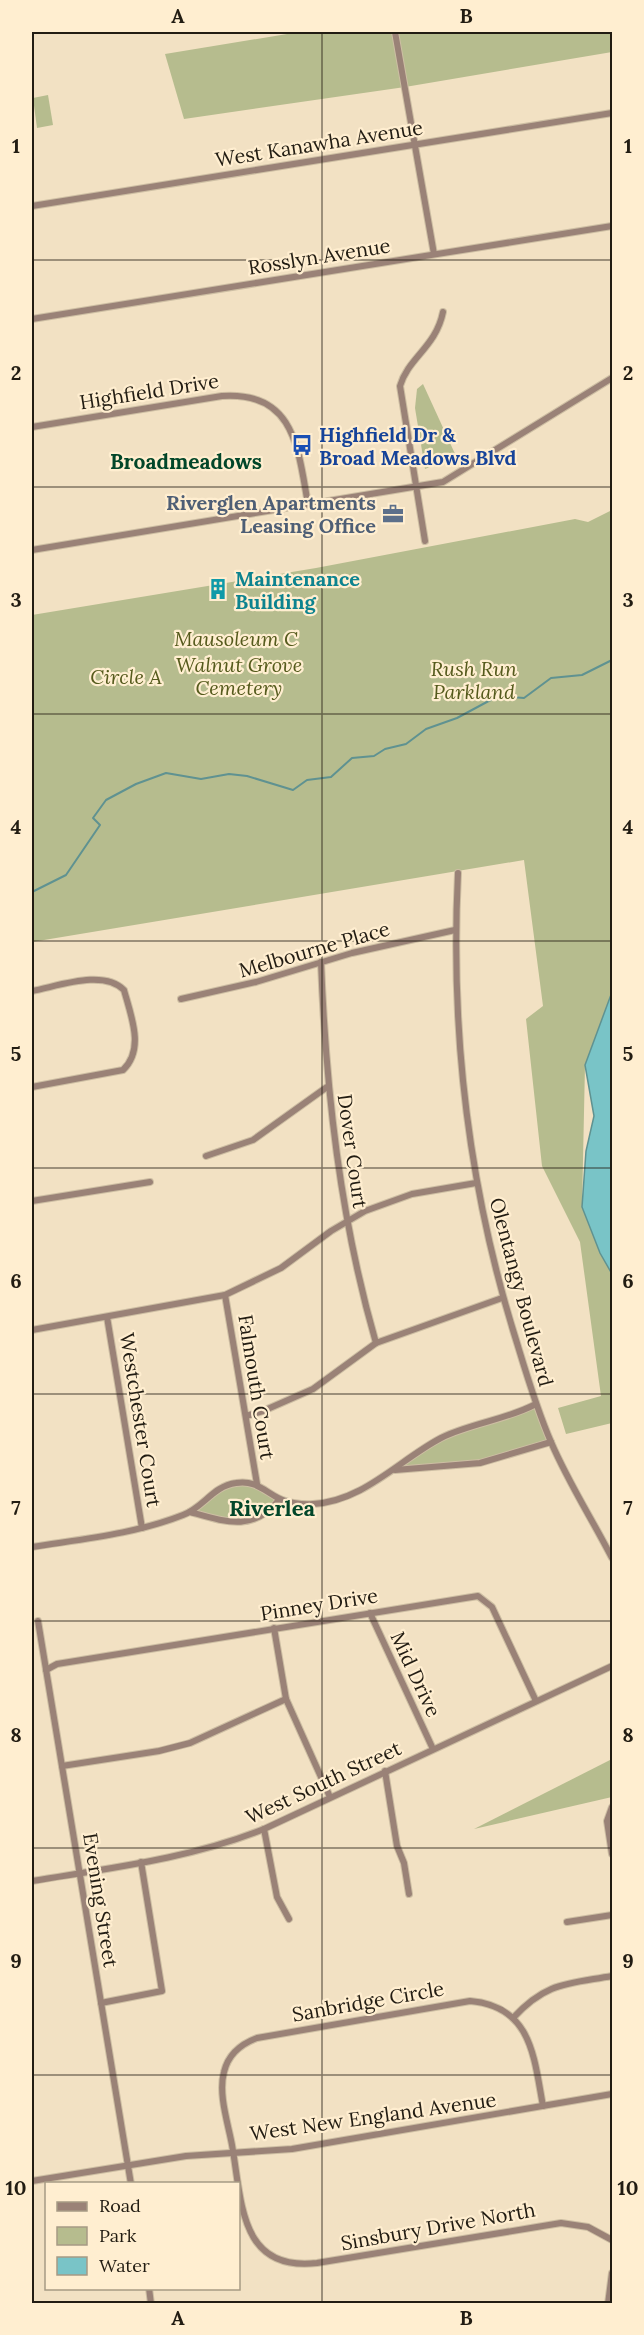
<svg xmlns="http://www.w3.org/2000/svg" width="644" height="2335" font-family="Lora,serif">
<rect width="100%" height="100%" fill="#f2e1c3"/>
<g fill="#b6bc8e">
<polygon points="299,32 612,32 612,52 405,87 184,119 165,54"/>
<polygon points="48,95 53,125 37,128 33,98"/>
<polygon points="423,384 456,456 425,469 415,408 417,389"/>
<polygon points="612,510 612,992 585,1065 582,1207 600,1253 612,1274 612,1423 566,1434 558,1408 601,1396 580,1242 542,1166 526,1019 543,1006 524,860 32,942 32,615 316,568 575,519 588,522"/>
<polygon points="536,1404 551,1442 480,1463 394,1470 443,1437"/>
<path d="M257,1484L279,1500C253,1532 224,1520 190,1512L221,1487Z"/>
<polygon points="612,1759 612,1797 474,1829"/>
</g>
<polygon fill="#79c4c7" stroke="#5f9291" stroke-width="1.5" points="612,992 612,1274 600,1253 582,1207 586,1151 594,1116 585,1065"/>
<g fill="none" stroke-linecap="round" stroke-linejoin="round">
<polyline stroke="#5f9291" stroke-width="2" points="32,892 66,875 100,825 93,818 106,800 136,784 166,773 201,779 229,774 247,776 293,790 307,780 331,777 352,758 374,756 385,749 406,744 426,729 457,718 498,696 524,698 551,678 582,675 612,660"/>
<defs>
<g id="street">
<polyline points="395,32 434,254"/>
<polyline points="32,206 612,113"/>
<polyline points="32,319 612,226"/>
<path d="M32,427L222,396C295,391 298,449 308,504"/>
<path d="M425,541L400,386C408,358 436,347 443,312"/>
<polyline points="32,550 443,482 612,378"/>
<path d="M458,873C450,1033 469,1191 517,1343C527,1376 537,1410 551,1442C568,1482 592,1519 612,1558"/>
<path d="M321,962C326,1091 340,1218 376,1343"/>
<path d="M32,991C59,986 103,969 124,990C131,1016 145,1049 123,1070L32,1087"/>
<polyline points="181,999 256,982 352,953 455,930"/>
<polyline points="206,1156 253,1140 327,1087"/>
<polyline points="32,1201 150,1182"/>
<polyline points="225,1295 257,1484"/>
<polyline points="107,1317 142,1528"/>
<polyline points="32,1330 225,1295 281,1268 331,1231 365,1211 412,1194 476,1183"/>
<polyline points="246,1416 263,1411 313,1389 376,1343 502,1298"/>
<polyline points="395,1470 480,1463 551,1442"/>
<path d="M190,1512C226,1522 253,1532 279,1500"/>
<path d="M32,1547C82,1539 135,1534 183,1515C204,1507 213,1486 236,1483C255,1480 263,1490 278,1498C287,1503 303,1505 313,1504C364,1501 399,1460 441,1438C471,1423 506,1420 536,1404"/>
<polyline points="370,1613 433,1749"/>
<polyline points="38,1621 131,2184"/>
<polyline points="274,1628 286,1699 330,1797"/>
<polyline points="46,1670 57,1664 478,1596 492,1607 536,1701"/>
<polyline points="62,1766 159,1751 190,1743 286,1699"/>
<polyline points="385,1771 397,1846 404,1863 409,1894"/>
<polyline points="612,1807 607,1821 612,1854"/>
<polyline points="264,1829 277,1897 289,1919"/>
<path d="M32,1881C110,1868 189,1859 264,1829L612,1666"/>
<polyline points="567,1922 612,1915"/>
<polyline points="101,2003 162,1991 141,1862"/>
<path d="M513,2018C546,1982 567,1984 612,1976"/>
<path d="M543,2106C534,2058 532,2006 470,2001L257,2038C241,2044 228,2055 224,2072C218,2094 228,2123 232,2145C242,2201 239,2272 317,2263L561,2223L588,2227L612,2240"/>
<polyline points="32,2181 186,2156 292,2149 612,2094"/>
<polyline points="149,2288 151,2304"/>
<polyline points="608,2304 612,2273"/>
</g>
</defs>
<use href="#street" stroke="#cdbea3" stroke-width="8"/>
<use href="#street" stroke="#9a8277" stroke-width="6"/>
</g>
<path fill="none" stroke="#221c12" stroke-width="1.5" stroke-opacity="0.55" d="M322,32V2304M32,260H612M32,487H612M32,714H612M32,941H612M32,1168H612M32,1394H612M32,1621H612M32,1848H612M32,2075H612"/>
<defs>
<symbol id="bus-bare" viewBox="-9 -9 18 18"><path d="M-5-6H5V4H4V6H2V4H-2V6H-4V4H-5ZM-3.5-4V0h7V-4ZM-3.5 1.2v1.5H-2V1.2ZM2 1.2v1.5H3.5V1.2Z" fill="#1a4fb4" stroke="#ffeed0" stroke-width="2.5" paint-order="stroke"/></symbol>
<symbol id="office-bare" viewBox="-9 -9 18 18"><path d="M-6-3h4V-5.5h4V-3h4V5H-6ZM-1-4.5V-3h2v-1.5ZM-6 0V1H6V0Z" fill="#5c6f8a" stroke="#ffeed0" stroke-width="2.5" paint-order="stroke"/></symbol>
<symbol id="building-bare" viewBox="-9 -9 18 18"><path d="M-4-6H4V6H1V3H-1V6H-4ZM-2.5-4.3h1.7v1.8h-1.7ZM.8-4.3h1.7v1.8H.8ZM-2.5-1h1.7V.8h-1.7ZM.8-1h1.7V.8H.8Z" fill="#0f9aa8" stroke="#ffeed0" stroke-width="2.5" paint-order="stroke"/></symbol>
</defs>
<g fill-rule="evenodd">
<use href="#bus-bare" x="287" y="430" width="30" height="30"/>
<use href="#office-bare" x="378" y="499" width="30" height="30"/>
<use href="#building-bare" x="203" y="574" width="30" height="30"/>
</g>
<g text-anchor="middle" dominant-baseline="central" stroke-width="4.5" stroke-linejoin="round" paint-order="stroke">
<g font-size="20" fill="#221c12" stroke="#ffeed0">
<text transform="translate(319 143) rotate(-9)">West Kanawha Avenue</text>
<text transform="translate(319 256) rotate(-9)">Rosslyn Avenue</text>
<text transform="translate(149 391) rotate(-9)">Highfield Drive</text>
<text transform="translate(314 949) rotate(-16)">Melbourne Place</text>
<text transform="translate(353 1151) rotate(82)">Dover Court</text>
<text transform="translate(522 1292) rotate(75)">Olentangy Boulevard</text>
<text transform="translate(257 1387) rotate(81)">Falmouth Court</text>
<text transform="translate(141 1420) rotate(81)">Westchester Court</text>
<text transform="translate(319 1604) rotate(-9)">Pinney Drive</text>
<text transform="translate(416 1674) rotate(65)">Mid Drive</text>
<text transform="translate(323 1782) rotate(-25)">West South Street</text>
<text transform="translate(101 1900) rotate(81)">Evening Street</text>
<text transform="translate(368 2001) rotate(-10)">Sanbridge Circle</text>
<text transform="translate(373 2116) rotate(-8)">West New England Avenue</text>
<text transform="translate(438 2226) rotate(-10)">Sinsbury Drive North</text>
</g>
<g font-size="20" font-weight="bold" fill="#164399" stroke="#ffeed0" text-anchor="start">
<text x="319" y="434">Highfield Dr &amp;<tspan x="319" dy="23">Broad Meadows Blvd</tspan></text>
</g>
<g font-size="20" font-weight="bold" fill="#4e5e75" stroke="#ffeed0" text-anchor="end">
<text x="376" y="502">Riverglen Apartments<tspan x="376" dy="23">Leasing Office</tspan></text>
</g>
<g font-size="20" font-weight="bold" fill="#0d838f" stroke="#ffeed0" text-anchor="start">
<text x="235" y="578">Maintenance<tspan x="235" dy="23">Building</tspan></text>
</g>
<g font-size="20" font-style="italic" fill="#555a1c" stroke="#ffeed0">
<text x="236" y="638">Mausoleum C</text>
<text x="239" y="664">Walnut Grove<tspan x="239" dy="23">Cemetery</tspan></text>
<text x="474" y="668">Rush Run<tspan x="474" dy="23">Parkland</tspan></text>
<text x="126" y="676">Circle A</text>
</g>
<g font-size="21" font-weight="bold" fill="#024629" stroke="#ffeed0">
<text x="186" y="461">Broadmeadows</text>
</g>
<g font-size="22" font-weight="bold" fill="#024629" stroke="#ffeed0">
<text x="272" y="1508">Riverlea</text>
</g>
</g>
<rect width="644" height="2335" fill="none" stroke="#ffeed0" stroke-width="66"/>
<rect x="45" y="2182" width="195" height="108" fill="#ffeed0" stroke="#a79a84" stroke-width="1.5"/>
<rect x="57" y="2202" width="30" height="9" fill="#9a8277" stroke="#a79a84" stroke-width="1.5"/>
<text x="99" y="2212" font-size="18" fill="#221c12">Road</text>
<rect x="57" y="2227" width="30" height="18" fill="#b6bc8e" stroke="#a79a84" stroke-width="1.5"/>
<text x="99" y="2242" font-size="18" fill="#221c12">Park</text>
<rect x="57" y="2257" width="30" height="18" fill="#79c4c7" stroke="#a79a84" stroke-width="1.5"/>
<text x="99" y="2272" font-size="18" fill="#221c12">Water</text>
<rect x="33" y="33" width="578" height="2269" fill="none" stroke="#221c12" stroke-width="2"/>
<g font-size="20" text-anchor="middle" font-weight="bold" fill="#221c12">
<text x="178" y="23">A</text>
<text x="466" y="23">B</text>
<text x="16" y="153">1</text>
<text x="628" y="153">1</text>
<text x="16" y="380">2</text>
<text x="628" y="380">2</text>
<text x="16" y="607">3</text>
<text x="628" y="607">3</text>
<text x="16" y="834">4</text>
<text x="628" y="834">4</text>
<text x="16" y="1061">5</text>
<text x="628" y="1061">5</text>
<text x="16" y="1288">6</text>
<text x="628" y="1288">6</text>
<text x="16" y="1515">7</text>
<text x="628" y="1515">7</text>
<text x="16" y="1742">8</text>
<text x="628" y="1742">8</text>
<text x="16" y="1968">9</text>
<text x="628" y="1968">9</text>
<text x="16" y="2195">10</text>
<text x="628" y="2195">10</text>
<text x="178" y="2325">A</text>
<text x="466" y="2325">B</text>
</g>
</svg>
